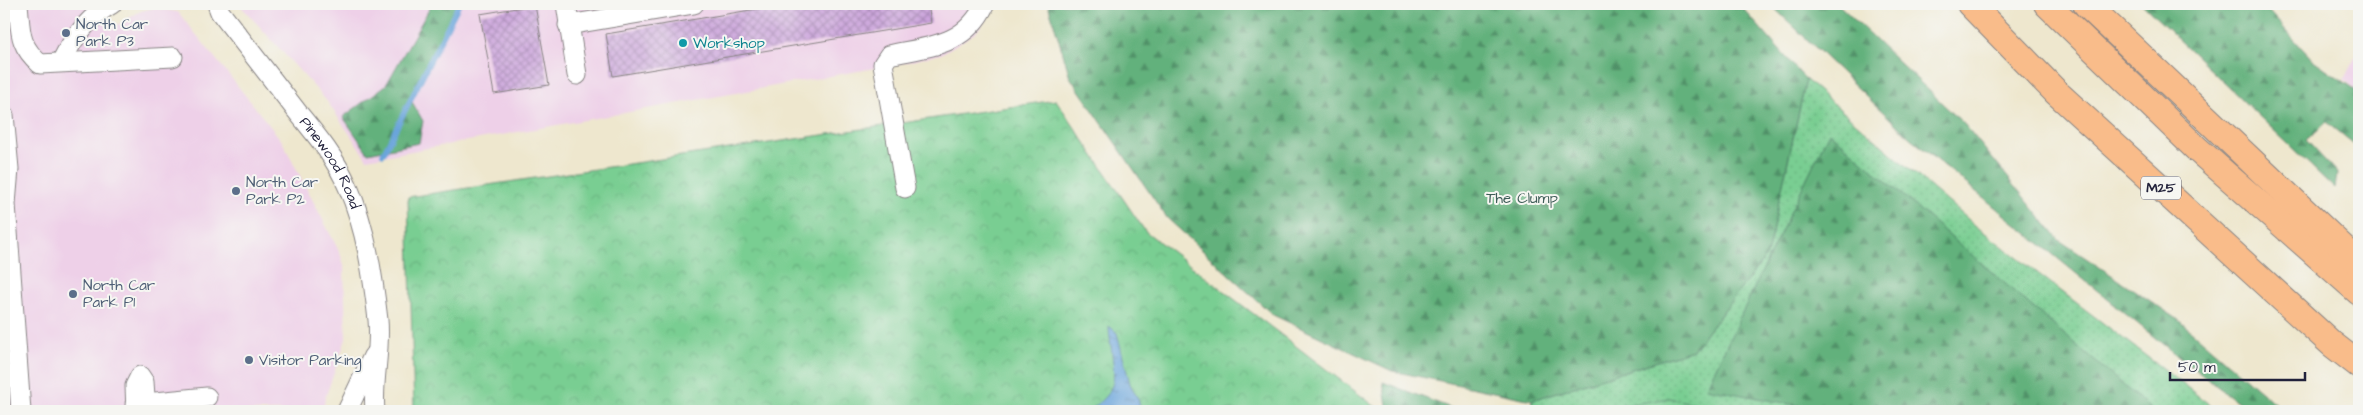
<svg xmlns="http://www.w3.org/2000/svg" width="2363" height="415" font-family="'Architects Daughter',sans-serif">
<defs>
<pattern id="grass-dots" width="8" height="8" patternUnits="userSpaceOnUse" patternTransform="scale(1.25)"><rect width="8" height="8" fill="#79ce92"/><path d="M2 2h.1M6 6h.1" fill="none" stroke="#68b17f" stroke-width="1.8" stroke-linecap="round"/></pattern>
<pattern id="forest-firs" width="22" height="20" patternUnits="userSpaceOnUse" patternTransform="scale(1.25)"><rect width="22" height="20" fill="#62b17c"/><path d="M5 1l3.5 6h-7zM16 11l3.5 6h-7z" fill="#509067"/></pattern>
<pattern id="park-crowns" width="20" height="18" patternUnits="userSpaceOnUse" patternTransform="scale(1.25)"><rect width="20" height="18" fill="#79ce92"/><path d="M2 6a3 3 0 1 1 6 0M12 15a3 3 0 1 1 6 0" fill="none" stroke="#68b17f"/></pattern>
<pattern id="water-ripples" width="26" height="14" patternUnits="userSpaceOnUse" patternTransform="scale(1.25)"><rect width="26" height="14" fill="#6aa5db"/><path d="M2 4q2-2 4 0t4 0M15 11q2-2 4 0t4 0" fill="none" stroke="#5786b3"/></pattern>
<pattern id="building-cross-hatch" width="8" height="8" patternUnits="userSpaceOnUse" patternTransform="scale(1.25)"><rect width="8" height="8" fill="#cba3db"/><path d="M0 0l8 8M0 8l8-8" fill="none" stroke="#a484b3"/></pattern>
</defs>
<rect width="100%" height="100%" fill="#f6f6f2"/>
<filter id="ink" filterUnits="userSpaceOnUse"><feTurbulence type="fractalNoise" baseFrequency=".02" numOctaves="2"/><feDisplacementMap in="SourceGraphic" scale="10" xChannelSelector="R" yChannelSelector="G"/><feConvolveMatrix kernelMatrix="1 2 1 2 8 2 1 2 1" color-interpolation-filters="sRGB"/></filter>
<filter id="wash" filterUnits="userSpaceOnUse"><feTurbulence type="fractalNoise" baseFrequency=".0096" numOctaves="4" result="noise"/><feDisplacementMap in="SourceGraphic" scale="20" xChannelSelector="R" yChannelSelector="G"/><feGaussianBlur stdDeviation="1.12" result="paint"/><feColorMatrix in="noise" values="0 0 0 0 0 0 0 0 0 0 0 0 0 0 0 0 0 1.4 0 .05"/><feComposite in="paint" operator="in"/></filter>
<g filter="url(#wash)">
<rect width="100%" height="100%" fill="#eee7ce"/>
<g fill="#eed0e8">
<polygon points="4,4 91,4 117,25 141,11 154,8 178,12 282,141 340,253 344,265 346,339 325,398 323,411 4,411"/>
<polygon points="239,4 998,4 975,33 941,54 903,63 367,159 326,100"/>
<polygon points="2359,50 2359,92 2344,79"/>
</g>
<polygon fill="url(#grass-dots)" stroke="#4e7866" points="1806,80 1976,226 2218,411 1530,411 1532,400 1693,350 1767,255"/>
<g fill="url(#forest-firs)" stroke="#426a5c">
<polygon points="432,4 459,4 411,100 423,121 419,143 368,153 343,117 386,85"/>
<polygon points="1048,4 1739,4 1806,80 1767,255 1693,350 1532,400 1392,371 1273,315 1167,218 1070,77"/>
<polygon points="1770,4 1838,4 1965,125 2059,240 2176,318 2279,407 2287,411 2250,411 2181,359 1909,137"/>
<polygon points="2142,4 2262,4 2312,59 2359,92 2359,148 2327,122 2306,140 2337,173 2335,189"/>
<polygon points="1829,132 2153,411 1826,411 1706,388"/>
<polygon points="1383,382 1459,411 1388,411"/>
</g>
<g fill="url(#park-crowns)" stroke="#4e7866">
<polygon points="1056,100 1145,231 1381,411 414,411 408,197"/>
<polygon points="1669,398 1729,411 1592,411"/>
</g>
<path fill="url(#water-ripples)" stroke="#46648b" d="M1109,326L1117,333L1130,384L1138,399L1141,411H1090C1096,405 1107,397 1111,388C1118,376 1109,342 1109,326Z"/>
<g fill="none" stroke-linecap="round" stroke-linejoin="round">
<polyline stroke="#6aa5db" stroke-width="5.5" points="383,154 459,4"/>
</g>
<g id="blocks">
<g fill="url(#building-cross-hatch)">
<polygon points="787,4 928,4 931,23 613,76 606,34"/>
<polygon points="535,5 549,85 494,94 480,14"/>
</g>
</g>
</g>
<g filter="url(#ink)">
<use href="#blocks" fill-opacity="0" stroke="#888484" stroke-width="1"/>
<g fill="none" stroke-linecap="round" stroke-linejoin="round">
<defs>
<g id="minor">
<path d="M18,4C21,32 18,44 40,64L173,57"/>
<path id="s1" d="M217,4L220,12C246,46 273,80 299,114C318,137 336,159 348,187C366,228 373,276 378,320C381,351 372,381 375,411"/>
<polyline points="566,4 577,75"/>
<polyline points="568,25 694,4"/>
<path d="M61,62C73,38 88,17 112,4"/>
<polyline points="4,115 9,169 6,204 21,411"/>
<path d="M905,188L883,64L889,55C930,46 965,46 985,4"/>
<polyline points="135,404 207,397"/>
<polyline points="136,411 135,386 140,376 144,382 146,411"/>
<polyline points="347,411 373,356"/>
</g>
<g id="highway">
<polyline points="1970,4 2057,93 2332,344 2359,365"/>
<polyline points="2047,4 2198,150 2359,292"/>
<polyline points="2086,4 2359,263"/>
</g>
</defs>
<use href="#minor" stroke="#888484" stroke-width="21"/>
<use href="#highway" stroke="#888484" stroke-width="28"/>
<use href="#minor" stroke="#fff" stroke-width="19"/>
<use href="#highway" stroke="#f9bc8a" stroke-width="26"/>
</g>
</g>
<g fill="#5c6f8a" stroke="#f6f6f2" stroke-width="2">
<circle cx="66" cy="33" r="5"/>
<circle cx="236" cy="191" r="5"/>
<circle cx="73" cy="294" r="5"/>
<circle cx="249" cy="360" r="5"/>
</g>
<circle fill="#0f9aa8" stroke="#f6f6f2" stroke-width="2" cx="683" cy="43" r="5"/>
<g text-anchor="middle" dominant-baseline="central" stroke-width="4" stroke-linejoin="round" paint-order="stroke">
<rect fill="#f6f6f2" stroke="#626272" stroke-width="1" x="2141" y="176.5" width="40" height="23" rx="4"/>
<g font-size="14" font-weight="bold" fill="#22223b">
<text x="2161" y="188">M25</text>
</g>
<g font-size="15" fill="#4e5e75" stroke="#f6f6f2" text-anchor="start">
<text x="76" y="24">North Car<tspan x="76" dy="17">Park P3</tspan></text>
<text x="246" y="182">North Car<tspan x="246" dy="17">Park P2</tspan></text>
<text x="83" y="285">North Car<tspan x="83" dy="17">Park P1</tspan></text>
<text x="259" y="360">Visitor Parking</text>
</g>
<g font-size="15" fill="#0d838f" stroke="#f6f6f2" text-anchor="start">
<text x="693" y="43">Workshop</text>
</g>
<g font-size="15" fill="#22223b" stroke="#f6f6f2">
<text stroke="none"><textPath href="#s1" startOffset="196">Pinewood Road</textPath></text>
</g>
<g font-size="15" fill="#405e59" stroke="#f6f6f2">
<text x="1522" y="198">The Clump</text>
</g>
</g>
<rect width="2363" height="415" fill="none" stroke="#f6f6f2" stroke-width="20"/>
<path d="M2170 372v8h135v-8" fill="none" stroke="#22223b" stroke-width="2.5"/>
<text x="2178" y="372" font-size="15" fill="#22223b" stroke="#f6f6f2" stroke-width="4" paint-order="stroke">50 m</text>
</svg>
